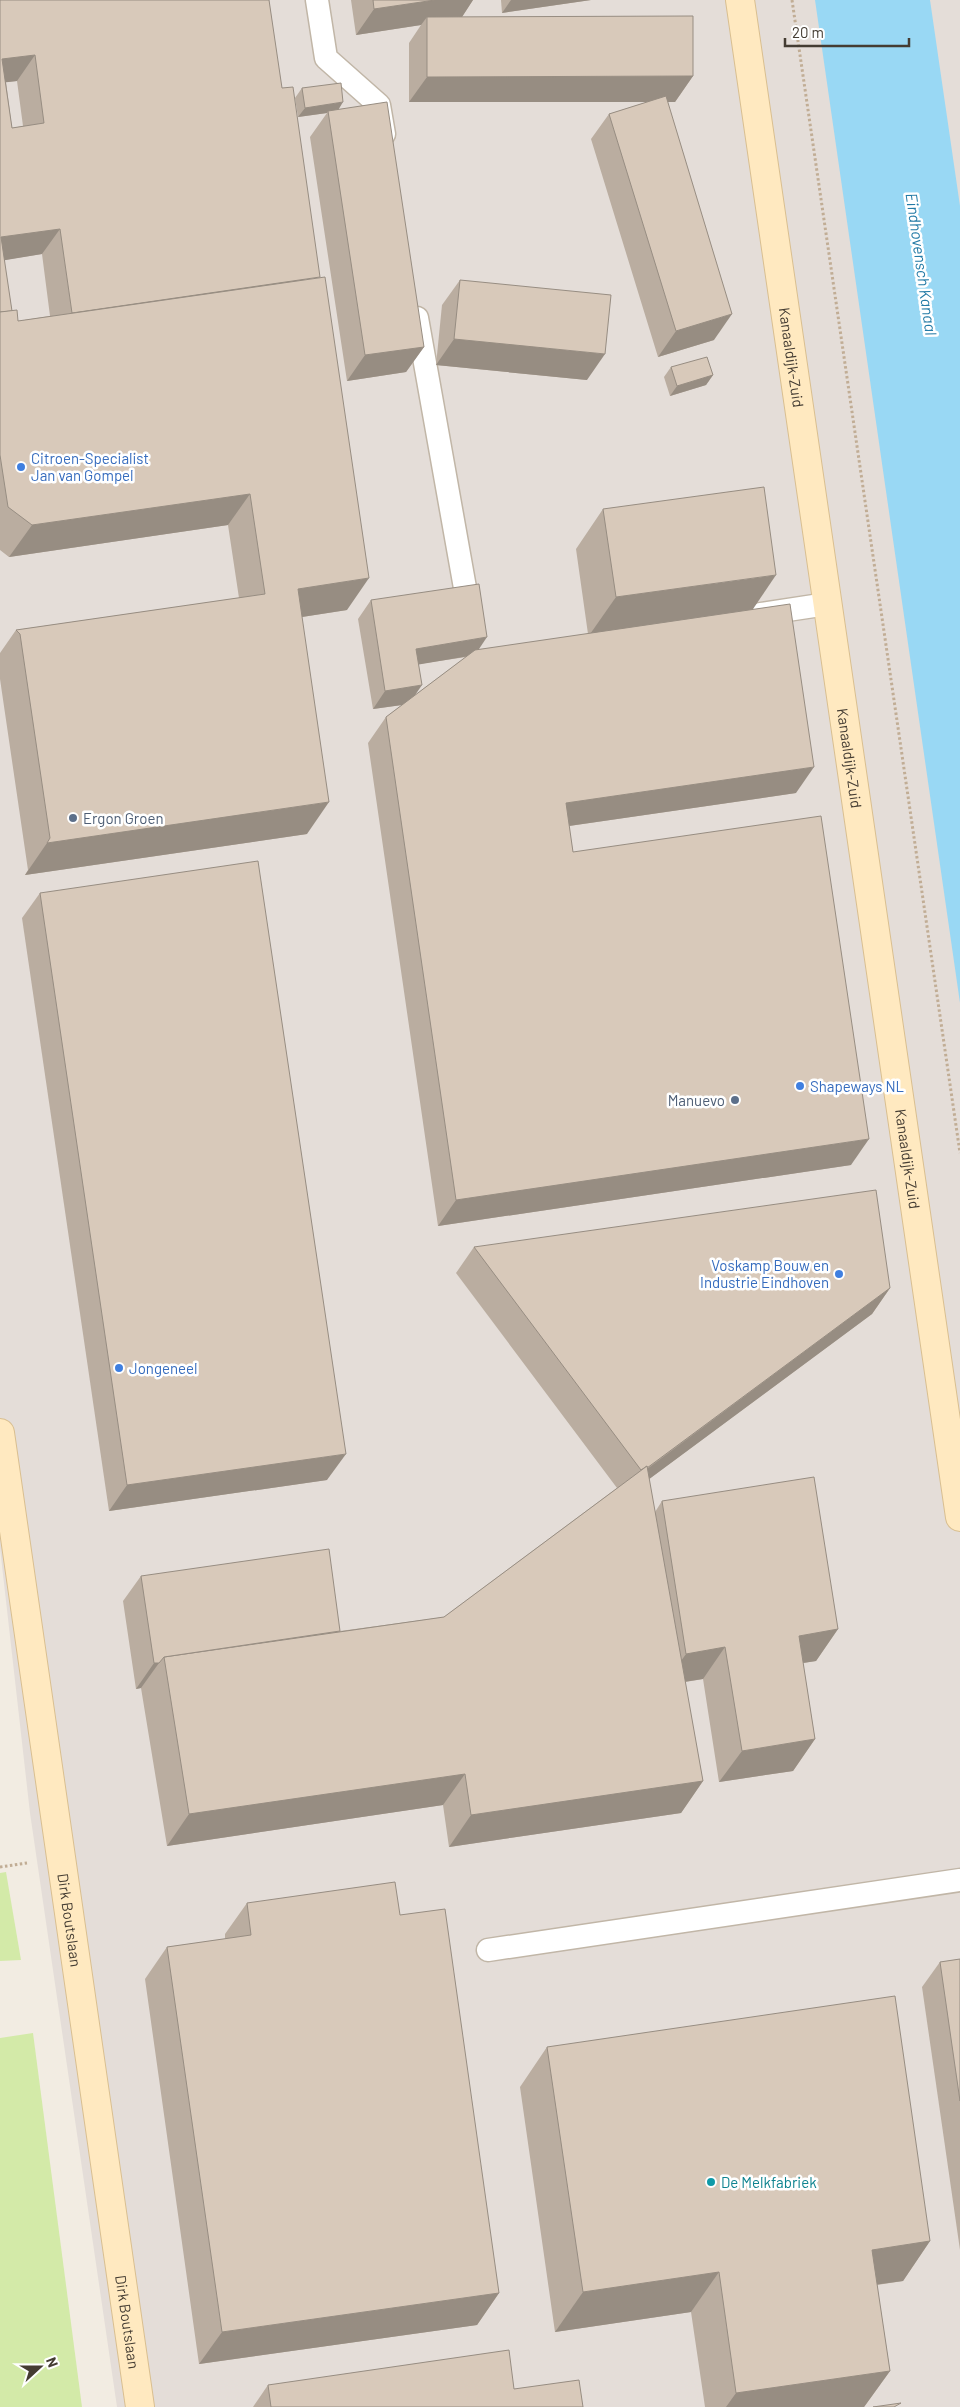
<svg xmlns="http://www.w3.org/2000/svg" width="960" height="2407" font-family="Barlow,sans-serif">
<rect width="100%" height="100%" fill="#f2ece2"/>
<polygon fill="#e4ddd8" points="0,0 960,0 960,2407 117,2407 30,1813 0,1548"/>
<g fill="#d3eaa8">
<polygon points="6,1872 21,1960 0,1961 0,1873"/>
<polygon points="33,2033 82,2407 0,2407 0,2038"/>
</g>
<polygon fill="#99d8f4" points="815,0 930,0 960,206 960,1003"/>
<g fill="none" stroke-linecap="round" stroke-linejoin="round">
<defs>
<g id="lane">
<polyline points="317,0 326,58 379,105 384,134"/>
<polyline points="417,318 470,616"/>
<polyline points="761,614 827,604"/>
<polyline points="488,1950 960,1880"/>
</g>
<g id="secondary">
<path id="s1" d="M740,0L960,1517"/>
<path id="s2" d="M0,1433L140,2407"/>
</g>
</defs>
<use href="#lane" stroke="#c1b6a7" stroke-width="25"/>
<use href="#secondary" stroke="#d9bf90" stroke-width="30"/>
<g stroke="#c1ad95" stroke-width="3" stroke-dasharray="2.5 2.5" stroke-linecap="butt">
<polyline points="792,0 960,1153"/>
<polyline points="0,1867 27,1863"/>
</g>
<use href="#lane" stroke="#fff" stroke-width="22"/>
<use href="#secondary" stroke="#ffe9c0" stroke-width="28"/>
</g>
<g fill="#baada0" fill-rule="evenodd">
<path d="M0,0H269L347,610L302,617L307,834L25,875L28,870L0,679V653L16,630L239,598L228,525L9,557L0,550ZM17,81L23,126L12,128L6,82ZM42,254L50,316L18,321L12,311L4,260Z"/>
<polygon points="351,0 473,0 462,17 693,76 675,102 667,102 714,340 658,357 591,139 609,114 647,102 409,102 409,43 421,25 356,35"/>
<polygon points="501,0 591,0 502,13"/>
<polygon points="302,88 338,109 424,347 406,372 347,381 310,137 327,113 298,117 295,98"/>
<polygon points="460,280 587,380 436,365 442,305"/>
<polygon points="671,367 713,375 706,385 670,396 664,377"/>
<path d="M603,509L752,609L796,793L569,826L573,852L851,1165L438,1226L368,743L386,717L402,705L373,709L358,619L371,600L479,650L588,634L576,549ZM466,657L415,695L419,664Z"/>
<polygon points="40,893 327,1480 109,1511 22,918"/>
<polygon points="474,1247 890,1288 872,1314 649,1479 655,1512 662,1501 838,1629 816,1661 803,1663 815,1739 793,1771 719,1782 703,1679 685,1682 703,1781 681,1813 449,1847 443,1805 167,1846 141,1688 136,1689 123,1601 141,1576 340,1631 444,1617 617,1488 456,1273"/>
<polygon points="247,1903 400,1915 499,2293 477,2325 199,2364 145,1979 167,1947 225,1939 225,1934"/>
<polygon points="960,1959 960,2250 922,1987 940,1962"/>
<polygon points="547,2047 930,2241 903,2281 877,2285 890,2371 864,2407 705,2407 691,2312 555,2332 520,2087"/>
<polygon points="268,2385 514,2389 583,2407 253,2407"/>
</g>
<g fill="#978d82">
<polygon points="435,0 473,0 460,20 427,17 421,25 356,35 374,9"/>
<polygon points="511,0 591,0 502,13"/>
<polygon points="35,55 17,81 0,83 2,59"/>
<polygon points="693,76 675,102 409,102 427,77"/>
<polygon points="343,102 337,112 328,111 327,113 298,117 305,108"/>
<polygon points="60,229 42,254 0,261 1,237"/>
<polygon points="732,314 714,340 658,357 676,331"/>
<polygon points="454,339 605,354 587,380 436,365"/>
<polygon points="424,347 406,372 347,381 365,355"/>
<polygon points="713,375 706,385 670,396 677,386"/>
<polygon points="250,494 228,525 9,557 32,525"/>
<polygon points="776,575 749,615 588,637 616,597"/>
<polygon points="369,578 347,610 276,621 298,589"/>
<polygon points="487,637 475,655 404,667 416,649"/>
<polygon points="422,685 409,704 373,709 385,691"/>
<polygon points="814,767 796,793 548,829 566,803"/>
<polygon points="329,802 307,834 25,875 47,843"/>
<polygon points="869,1139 851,1165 438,1226 456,1200"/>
<polygon points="890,1288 872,1314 625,1497 643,1472"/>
<polygon points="346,1454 327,1480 109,1511 127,1485"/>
<polygon points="838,1629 816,1661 777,1667 799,1636"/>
<polygon points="725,1647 703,1679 664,1685 686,1654"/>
<polygon points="154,1663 159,1663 141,1688 136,1689"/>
<polygon points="815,1739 793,1771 719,1782 742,1751"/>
<polygon points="465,1774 443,1805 167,1846 189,1814"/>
<polygon points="703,1781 681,1813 449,1847 471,1815"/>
<polygon points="930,2241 903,2281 844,2289 872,2250"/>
<polygon points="719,2272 691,2312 555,2332 583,2292"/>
<polygon points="499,2293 477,2325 199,2364 222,2332"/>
<polygon points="890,2371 864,2407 726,2407 736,2393"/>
</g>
<g fill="#d8c9ba" stroke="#978d82" fill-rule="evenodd">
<path d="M0,0H269L282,88L293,87L320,277L72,313L60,229L1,237L12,311L0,312ZM35,55L44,123L12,128L2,59Z"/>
<polygon points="373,0 435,0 374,9"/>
<polygon points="693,16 693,76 427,77 427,17"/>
<polygon points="341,83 343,102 305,108 302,88"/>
<polygon points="666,96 732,314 676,331 609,114"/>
<polygon points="387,102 424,347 365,355 328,111"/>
<polygon points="325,277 369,578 298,589 329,802 47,843 50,838 20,634 16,630 265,594 250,494 32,525 8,507 0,455 0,312 17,310 18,321"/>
<polygon points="460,280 611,295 605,354 454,339"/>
<polygon points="707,357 713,375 677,386 671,367"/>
<polygon points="764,487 776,575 616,597 603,509"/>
<polygon points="479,584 487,637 416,649 422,685 385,691 371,600"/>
<polygon points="790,604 814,767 566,803 573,852 821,816 869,1139 456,1200 386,717 475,650"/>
<polygon points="258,861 346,1454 127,1485 40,893"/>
<polygon points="876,1190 890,1288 647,1468 647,1466 641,1470 474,1247"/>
<polygon points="647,1466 703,1781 471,1815 465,1774 189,1814 164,1657 444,1617"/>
<polygon points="814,1477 838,1629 799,1636 815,1739 742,1751 725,1647 686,1654 662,1501"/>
<polygon points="329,1549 340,1631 164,1657 159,1663 154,1663 141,1576"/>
<polygon points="395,1882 400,1915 445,1909 499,2293 222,2332 167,1947 251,1935 247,1903"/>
<polygon points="960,1959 960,2101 940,1962"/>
<polygon points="895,1996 930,2241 872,2250 890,2371 736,2393 719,2272 583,2292 547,2047"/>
<polygon points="509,2350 514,2389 579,2380 583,2407 271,2407 268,2385"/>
<polygon points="901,2403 894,2407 873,2407"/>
</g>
<g fill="#3f7fe0" stroke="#fff" stroke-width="2">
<circle cx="21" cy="467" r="5"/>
<circle cx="800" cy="1086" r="5"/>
<circle cx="839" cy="1274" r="5"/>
<circle cx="119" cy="1368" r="5"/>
</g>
<g fill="#5c6f8a" stroke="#fff" stroke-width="2">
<circle cx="73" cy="818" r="5"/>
<circle cx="735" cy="1100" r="5"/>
</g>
<circle fill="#0f9aa8" stroke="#fff" stroke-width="2" cx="711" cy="2182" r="5"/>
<g text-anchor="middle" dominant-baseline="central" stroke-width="5" stroke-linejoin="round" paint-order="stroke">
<g font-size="15" fill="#443c32" stroke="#fff">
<text stroke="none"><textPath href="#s1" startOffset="361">Kanaaldijk-Zuid</textPath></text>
<text stroke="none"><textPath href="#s1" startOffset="766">Kanaaldijk-Zuid</textPath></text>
<text stroke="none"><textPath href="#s1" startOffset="1171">Kanaaldijk-Zuid</textPath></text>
<text stroke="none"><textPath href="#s2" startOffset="492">Dirk Boutslaan</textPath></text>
<text stroke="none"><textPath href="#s2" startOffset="898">Dirk Boutslaan</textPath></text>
</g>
<g font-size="15" fill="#366cbe" stroke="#fff" text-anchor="start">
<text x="31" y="458">Citroen-Specialist<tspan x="31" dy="17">Jan van Gompel</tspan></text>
<text x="810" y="1086">Shapeways NL</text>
<text x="829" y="1265" text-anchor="end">Voskamp Bouw en<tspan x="829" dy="17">Industrie Eindhoven</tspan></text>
<text x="129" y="1368">Jongeneel</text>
</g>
<g font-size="15" fill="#4e5e75" stroke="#fff" text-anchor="start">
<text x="83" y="818">Ergon Groen</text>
<text x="725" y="1100" text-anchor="end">Manuevo</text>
</g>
<g font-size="15" fill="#0d838f" stroke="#fff" text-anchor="start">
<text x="721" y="2182">De Melkfabriek</text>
</g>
<g font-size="16" font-style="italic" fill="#247ba6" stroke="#fff">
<text transform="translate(922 264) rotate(82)">Eindhovensch Kanaal</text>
</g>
</g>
<g transform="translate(40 2367) rotate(69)" stroke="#ffffff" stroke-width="4" paint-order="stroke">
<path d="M0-4L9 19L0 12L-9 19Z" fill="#443c32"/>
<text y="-8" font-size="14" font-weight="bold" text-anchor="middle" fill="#443c32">N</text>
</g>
<path d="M785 38v8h124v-8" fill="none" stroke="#443c32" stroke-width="2.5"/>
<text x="792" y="38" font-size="15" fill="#443c32" stroke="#ffffff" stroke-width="4" paint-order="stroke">20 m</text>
</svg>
